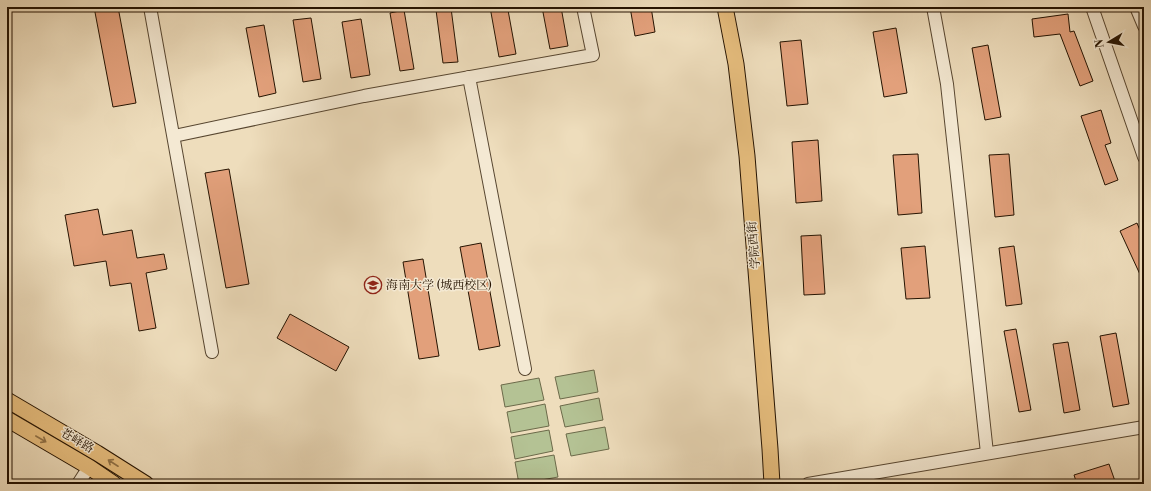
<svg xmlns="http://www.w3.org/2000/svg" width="1151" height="491" font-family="'Libre Bodoni','Noto Serif SC',serif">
<rect width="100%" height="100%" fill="#eeddbc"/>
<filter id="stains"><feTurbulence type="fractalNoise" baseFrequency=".005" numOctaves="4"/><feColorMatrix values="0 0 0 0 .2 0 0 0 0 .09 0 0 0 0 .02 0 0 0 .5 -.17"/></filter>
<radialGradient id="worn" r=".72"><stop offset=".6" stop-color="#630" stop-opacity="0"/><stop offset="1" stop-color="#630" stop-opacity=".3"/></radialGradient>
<g fill="#b4c294" stroke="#6c6a4a">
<polygon points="594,370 598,392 560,399 555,377"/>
<polygon points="539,378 544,400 505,407 501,385"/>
<polygon points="599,398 603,420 565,427 560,406"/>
<polygon points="545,404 549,426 511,433 507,412"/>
<polygon points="605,427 609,449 571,456 566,434"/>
<polygon points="549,430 553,451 515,459 511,437"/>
<polygon points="554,455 558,477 519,484 515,462"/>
</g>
<g fill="#e2a07b" stroke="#251301">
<polygon points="94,7 118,7 136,103 113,107"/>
<polygon points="490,7 499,7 500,11 508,10 516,54 499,57"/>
<polygon points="542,7 561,7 568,46 550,49"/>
<polygon points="630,7 651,7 655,32 635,36"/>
<polygon points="451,8 458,62 443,63 436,10"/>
<polygon points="404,10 414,69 400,71 390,13"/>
<polygon points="1068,14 1070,32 1074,31 1093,81 1080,86 1060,34 1034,37 1032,19"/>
<polygon points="311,18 321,79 303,82 293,20"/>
<polygon points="361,19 370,75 351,78 342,22"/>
<polygon points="264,25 276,93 259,97 246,28"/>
<polygon points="896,28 907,93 884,97 873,32"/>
<polygon points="801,40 808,104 787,106 780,42"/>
<polygon points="988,45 1001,117 985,120 972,48"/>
<polygon points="1101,110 1111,143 1105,145 1118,180 1105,185 1081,116"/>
<polygon points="818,140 822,201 796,203 792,142"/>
<polygon points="918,154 922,213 898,215 893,155"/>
<polygon points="1009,154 1014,215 995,217 989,155"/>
<polygon points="229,169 249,284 226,288 205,173"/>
<polygon points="98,209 103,235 132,230 137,258 164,254 167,269 146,273 156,328 139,331 131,283 110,286 106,261 74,266 65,215"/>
<polygon points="1137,223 1144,240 1144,283 1120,231"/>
<polygon points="821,235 825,294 804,295 801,236"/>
<polygon points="481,243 500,346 479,350 460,247"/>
<polygon points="925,246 930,298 906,299 901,248"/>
<polygon points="1014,246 1022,304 1006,306 999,248"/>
<polygon points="423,259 439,356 419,359 403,262"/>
<polygon points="290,314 349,347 336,371 277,338"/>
<polygon points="1016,329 1031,410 1019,412 1004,331"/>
<polygon points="1116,333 1129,404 1113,407 1100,336"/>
<polygon points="1068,342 1080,410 1064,413 1053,344"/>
<polygon points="1109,464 1116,484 1077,484 1074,475"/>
</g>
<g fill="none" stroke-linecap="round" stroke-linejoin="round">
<defs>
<g id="minor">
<polyline points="150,7 212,352"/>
<polyline points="933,7 947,84 987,453"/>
<polyline points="1092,7 1144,157"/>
<polyline points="1136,7 1144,26"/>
<polyline points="469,77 525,369"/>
<polyline points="174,136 364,96 593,55 583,7"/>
<polyline points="78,484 89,467"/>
<polyline points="808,484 1144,427"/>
</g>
<g id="major">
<polyline points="725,7 736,64 747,156 770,449 772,484"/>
<polyline points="7,400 97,453 146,484"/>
<polyline points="7,419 89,467 114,484"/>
</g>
</defs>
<use href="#minor" stroke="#574630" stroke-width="14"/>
<use href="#major" stroke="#251301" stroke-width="17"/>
<use href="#minor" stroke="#f4e9d3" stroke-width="12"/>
<use href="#major" stroke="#e7be7e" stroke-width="15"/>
</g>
<defs><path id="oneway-shaft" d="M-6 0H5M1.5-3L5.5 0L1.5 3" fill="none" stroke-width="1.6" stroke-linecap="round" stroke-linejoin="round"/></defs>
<g stroke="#907146">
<use href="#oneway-shaft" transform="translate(41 439) rotate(30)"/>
<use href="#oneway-shaft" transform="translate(113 463) rotate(-147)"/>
</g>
<defs>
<symbol id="university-ring" viewBox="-11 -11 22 22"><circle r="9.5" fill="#f4e9d3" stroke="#8f2418" stroke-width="1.5"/><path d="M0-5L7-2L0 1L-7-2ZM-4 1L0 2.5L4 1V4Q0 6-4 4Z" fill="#8f2418"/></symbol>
</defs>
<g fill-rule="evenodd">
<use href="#university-ring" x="363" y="275" width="20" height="20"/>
</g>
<g text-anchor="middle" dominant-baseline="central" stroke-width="3" stroke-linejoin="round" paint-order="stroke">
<g font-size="12" fill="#251301" stroke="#f4e9d3">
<text transform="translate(754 245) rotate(-95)">学院西街</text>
<text transform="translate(77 441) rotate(30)">苍峄路</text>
</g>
<g font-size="12" fill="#251301" stroke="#f4e9d3" text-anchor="start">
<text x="386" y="285">海南大学 (城西校区)</text>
</g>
</g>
<rect width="1151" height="491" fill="none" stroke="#eeddbc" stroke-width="24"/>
<rect x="8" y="8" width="1135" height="475" fill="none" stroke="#251301" stroke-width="2"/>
<rect x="12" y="12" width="1127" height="467" fill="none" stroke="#251301"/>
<g transform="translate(1109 42) rotate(260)" stroke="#f4e9d3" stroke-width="3" paint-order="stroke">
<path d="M0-3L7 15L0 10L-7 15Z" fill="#251301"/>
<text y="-6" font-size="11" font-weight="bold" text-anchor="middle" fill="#251301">N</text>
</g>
<rect width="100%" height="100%" filter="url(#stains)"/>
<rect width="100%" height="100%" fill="url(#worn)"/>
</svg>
